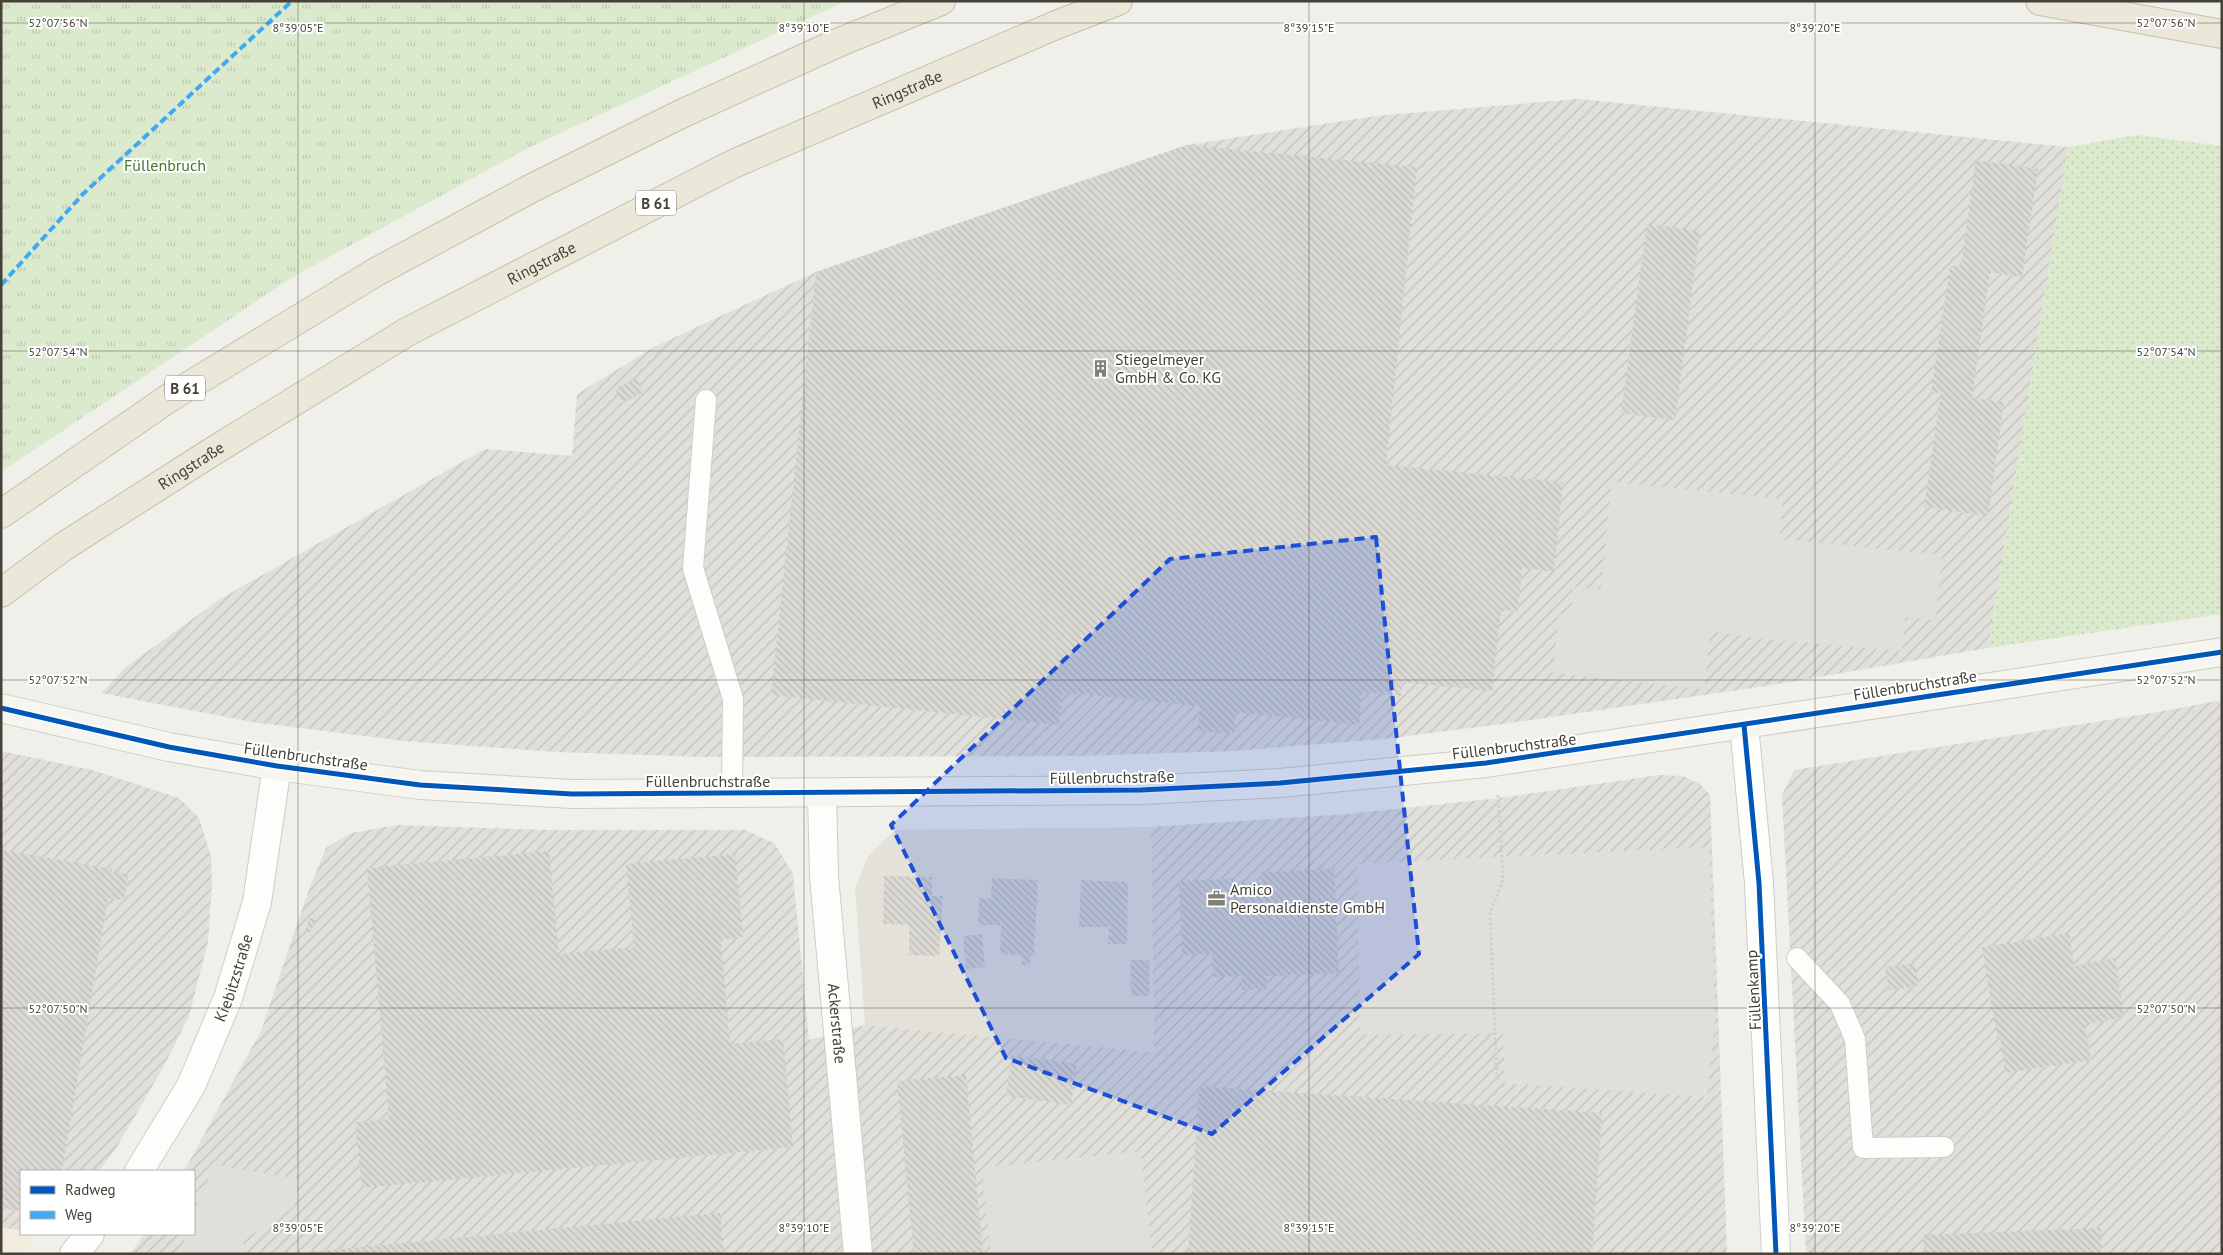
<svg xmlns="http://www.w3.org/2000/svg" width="2223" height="1255" font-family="'PT Sans',sans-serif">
<defs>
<pattern id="industrial-furrows" width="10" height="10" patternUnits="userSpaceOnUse" patternTransform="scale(1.25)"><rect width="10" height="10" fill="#e0dfd9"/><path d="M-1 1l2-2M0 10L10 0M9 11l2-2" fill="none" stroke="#c2c1bb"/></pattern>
<pattern id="grass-dots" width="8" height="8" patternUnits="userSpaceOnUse" patternTransform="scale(1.25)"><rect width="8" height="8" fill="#dbeacc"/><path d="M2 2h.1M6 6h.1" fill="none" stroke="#bdcab0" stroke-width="1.8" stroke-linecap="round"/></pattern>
<pattern id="park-tufts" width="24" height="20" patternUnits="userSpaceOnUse" patternTransform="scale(1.25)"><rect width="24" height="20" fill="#dbeacc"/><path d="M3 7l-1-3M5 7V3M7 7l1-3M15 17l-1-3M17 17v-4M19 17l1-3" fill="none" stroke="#bdcab0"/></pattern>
<pattern id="building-back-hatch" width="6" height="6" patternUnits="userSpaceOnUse" patternTransform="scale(1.25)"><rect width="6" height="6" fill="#dad9d3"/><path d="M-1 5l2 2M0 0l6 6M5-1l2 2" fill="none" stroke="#bcbbb6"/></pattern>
</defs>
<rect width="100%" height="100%" fill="#f0f0eb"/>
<polygon fill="#e4e2d8" points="1151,827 1154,1052 865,1025 855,888 868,856 895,830"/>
<polygon fill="#f2edde" points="1,1227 21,1231 21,1234 37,1235 24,1254 1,1254"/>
<g fill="url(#industrial-furrows)">
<polygon points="1579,99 2068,147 1988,648 1766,686 1503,724 1383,739 1234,751 1078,756 706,757 555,752 404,741 252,722 101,693 126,667 220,599 485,449 572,456 577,394 656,346 816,272 1187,145 1375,116"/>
<polygon points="2222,700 2222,1254 1806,1254 1782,795 1794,770 2158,712"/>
<polygon points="1,751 92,770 179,798 199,818 211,857 212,885 208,942 189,1016 164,1066 117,1147 99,1171 21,1171 21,1231 1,1227"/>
<polygon points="1659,775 1683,776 1700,784 1710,795 1727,1254 130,1254 144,1234 194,1234 194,1171 184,1171 261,1031 308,892 326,848 351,833 397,825 547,830 745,830 774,843 793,874 809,1040 865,1025 1154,1052 1151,827 1347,814 1500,798"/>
</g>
<polygon fill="url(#grass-dots)" points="2137,135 2222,146 2222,614 1988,648 2068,147"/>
<polygon fill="url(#park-tufts)" points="1,1 846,1 528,148 291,278 1,472"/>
<g fill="#e0dfdb">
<polygon points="1612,482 1783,499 1779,539 1942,555 1935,620 1905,617 1902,651 1763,639 1710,631 1704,689 1553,673 1559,614 1571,615 1573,587 1601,590"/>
<polygon points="1709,847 1715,1019 1707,1097 1505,1083 1503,1033 1360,1035 1357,864"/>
<polygon points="1141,1151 1152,1254 991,1254 982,1168"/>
<polygon points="215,1165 299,1179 294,1207 243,1240 245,1254 184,1254 185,1234 194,1234 194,1210"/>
</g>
<g fill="url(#building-back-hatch)">
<polygon points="1187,145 1417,167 1386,465 1563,482 1554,572 1522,568 1518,611 1501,610 1492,691 1402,682 1401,696 1362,692 1359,725 1236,712 1234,734 1198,731 1200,706 1063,692 1059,725 771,695 816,272"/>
<polygon points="1976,160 2038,169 2022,277 1990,272 1972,398 2004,402 1988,516 1924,507 1941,393 1931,392 1950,266 1961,266"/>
<polygon points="1647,224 1700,231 1675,420 1621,413"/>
<polygon points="636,378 644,392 623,403 615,389"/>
<polygon points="1,850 112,869 112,872 128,874 124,900 108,898 62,1171 21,1171 21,1211 1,1208"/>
<polygon points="549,851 559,954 634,947 626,864 735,854 743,937 721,940 730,1044 783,1039 793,1147 362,1188 355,1122 389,1119 367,868"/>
<polygon points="1334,869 1339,973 1267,976 1267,989 1242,990 1241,976 1213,977 1212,954 1182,955 1179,881 1233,879 1233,884 1262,882 1261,872"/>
<polygon points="884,876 932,877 932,896 943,896 939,956 909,955 909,925 883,924"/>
<polygon points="992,878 1038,880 1034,955 1031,955 1030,965 1022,965 1022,955 1000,954 1001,925 978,925 979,898 991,899"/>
<polygon points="1081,880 1128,882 1127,944 1108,944 1109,927 1079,927"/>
<polygon points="309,918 315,919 311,932 305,931"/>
<polygon points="2069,933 2074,966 2115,958 2124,1018 2085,1024 2091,1060 2005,1073 2000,1037 1997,1038 1982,947"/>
<polygon points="982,934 985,967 966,969 963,936"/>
<rect x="1131" y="960" width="18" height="36"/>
<polygon points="1915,963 1919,986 1889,990 1885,967"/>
<polygon points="1012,1055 1077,1064 1071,1105 1006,1096"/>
<polygon points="966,1075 983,1254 914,1254 897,1081"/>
<polygon points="1199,1086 1602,1113 1592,1254 1188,1254"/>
<polygon points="720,1213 724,1254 308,1254 308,1252"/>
<polygon points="2101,1228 2102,1254 1924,1254 1923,1235"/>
</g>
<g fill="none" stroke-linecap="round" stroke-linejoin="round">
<defs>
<g id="lane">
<polyline points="706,400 693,568 733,699 732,794"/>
<polyline points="1797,958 1840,1004 1855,1039 1863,1148 1944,1147"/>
</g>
<g id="street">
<polyline points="1744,725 1759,883 1776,1254"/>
<path id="s1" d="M822,793L824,876L858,1254"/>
<path id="s2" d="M139,1171L191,1086L228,998L257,902L277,766"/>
<polyline points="74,1254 90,1234"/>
</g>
<polyline id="secondary" points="1,708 169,747 277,766 420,785 572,794 1141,790 1280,783 1486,763 2222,652"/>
<g id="highway">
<polyline points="2040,1 2222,34"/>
<polyline points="1,514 169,398 376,272 532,188 681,114 842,41 941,1"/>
<path id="s3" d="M1,593L63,547L215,450L407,332L733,164L1056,25L1118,1"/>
</g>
</defs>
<use href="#lane" stroke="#cecdc8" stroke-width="22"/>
<use href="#street" stroke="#cecdc8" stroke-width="30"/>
<use href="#secondary" stroke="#cfcdc2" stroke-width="30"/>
<use href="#highway" stroke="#c7bfa7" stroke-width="30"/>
<polyline stroke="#d1cfcc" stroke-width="3" stroke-dasharray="2.5 2.5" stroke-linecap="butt" points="1497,1080 1490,913 1503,880 1498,794"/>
<use href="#lane" stroke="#fdfdfc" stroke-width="20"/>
<use href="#street" stroke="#fdfdfc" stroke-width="28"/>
<use href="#secondary" stroke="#f6f5ef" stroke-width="28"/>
<use href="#highway" stroke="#ebe8da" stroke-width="28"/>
<polyline stroke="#3fa9f5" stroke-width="4" stroke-dasharray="8 4" stroke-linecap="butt" points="1,285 83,194 292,1"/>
<defs>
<g id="cycleway">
<polyline points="1,708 169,747 277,766 420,785 572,794 1141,790 1280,783 1486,763 2222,652"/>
<polyline points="1744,725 1759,883 1776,1254"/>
</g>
</defs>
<use href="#cycleway" stroke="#fff" stroke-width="8"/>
<use href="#cycleway" stroke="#0057b8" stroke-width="5"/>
</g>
<path fill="#1d4ed8" fill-opacity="0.2" stroke="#1d4ed8" stroke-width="4" stroke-dasharray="10 6" stroke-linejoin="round" d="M1376,537L1419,954L1212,1134L1006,1058L891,825L1170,559Z"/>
<path fill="none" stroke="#464237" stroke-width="1" stroke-opacity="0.45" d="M298,1V1254M804,1V1254M1309,1V1254M1815,1V1254M1,23H2222M1,351H2222M1,680H2222M1,1008H2222"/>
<defs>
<symbol id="building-bare" viewBox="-9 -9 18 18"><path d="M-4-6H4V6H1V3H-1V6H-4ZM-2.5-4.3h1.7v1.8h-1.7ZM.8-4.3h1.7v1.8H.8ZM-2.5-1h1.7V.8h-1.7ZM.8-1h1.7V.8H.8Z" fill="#827f76" stroke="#fff" stroke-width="2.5" paint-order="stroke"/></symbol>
<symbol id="office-bare" viewBox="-9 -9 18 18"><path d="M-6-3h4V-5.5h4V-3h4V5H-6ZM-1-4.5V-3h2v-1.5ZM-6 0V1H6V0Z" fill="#827f76" stroke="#fff" stroke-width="2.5" paint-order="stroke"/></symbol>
</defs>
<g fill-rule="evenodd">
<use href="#building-bare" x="1088" y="356" width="25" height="25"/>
<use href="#office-bare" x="1204" y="886" width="25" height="25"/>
</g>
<g text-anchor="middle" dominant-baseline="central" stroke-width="4" stroke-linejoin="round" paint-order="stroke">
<g fill="#fff" stroke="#7e7b73" stroke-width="1">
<rect x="636" y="190.5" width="40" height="25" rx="4"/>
<rect x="165" y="375.5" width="40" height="25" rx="4"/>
</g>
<g font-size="15" font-weight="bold" fill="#464237">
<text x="656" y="203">B 61</text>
<text x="185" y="388">B 61</text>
</g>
<g font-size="16" fill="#464237" stroke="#fff">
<text stroke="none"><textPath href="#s3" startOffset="1039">Ringstraße</textPath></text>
<text stroke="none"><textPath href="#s3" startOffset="634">Ringstraße</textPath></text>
<text stroke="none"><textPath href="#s3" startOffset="229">Ringstraße</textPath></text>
<text transform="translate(1915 685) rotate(-9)">Füllenbruchstraße</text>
<text transform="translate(1514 746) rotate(-7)">Füllenbruchstraße</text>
<text transform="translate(306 756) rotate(8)">Füllenbruchstraße</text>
<text transform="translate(1112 777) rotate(-1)">Füllenbruchstraße</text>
<text x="708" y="781">Füllenbruchstraße</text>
<text stroke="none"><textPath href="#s2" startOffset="216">Kiebitzstraße</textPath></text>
<text transform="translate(1753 990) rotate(-93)">Füllenkamp</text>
<text stroke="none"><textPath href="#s1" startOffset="231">Ackerstraße</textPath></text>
</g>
<g font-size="16" fill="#41762c" stroke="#fff">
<text x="165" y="165">Füllenbruch</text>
</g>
<g font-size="16" fill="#464237" stroke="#fff" text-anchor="start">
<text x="1115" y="359">Stiegelmeyer<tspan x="1115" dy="18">GmbH &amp; Co. KG</tspan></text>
<text x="1230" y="889">Amico<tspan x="1230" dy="18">Personaldienste GmbH</tspan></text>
</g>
</g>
<g font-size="12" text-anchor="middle" fill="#464237" stroke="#fff" stroke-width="4" stroke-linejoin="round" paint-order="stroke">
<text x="58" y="27">52°07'56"N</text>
<text x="2166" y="27">52°07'56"N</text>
<text x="298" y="32">8°39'05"E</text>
<text x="804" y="32">8°39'10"E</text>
<text x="1309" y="32">8°39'15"E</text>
<text x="1815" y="32">8°39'20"E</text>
<text x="58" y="356">52°07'54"N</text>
<text x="2166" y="356">52°07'54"N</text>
<text x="58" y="684">52°07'52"N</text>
<text x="2166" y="684">52°07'52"N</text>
<text x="58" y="1013">52°07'50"N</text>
<text x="2166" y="1013">52°07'50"N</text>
<text x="298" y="1232">8°39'05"E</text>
<text x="804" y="1232">8°39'10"E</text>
<text x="1309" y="1232">8°39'15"E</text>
<text x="1815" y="1232">8°39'20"E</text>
</g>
<rect width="2223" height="1255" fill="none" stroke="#464237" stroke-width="5"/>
<rect x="20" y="1170" width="175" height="65" fill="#ffffff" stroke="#b5b3af"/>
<rect x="30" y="1186" width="25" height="8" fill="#0057b8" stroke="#b5b3af"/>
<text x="65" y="1195" font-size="15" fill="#464237">Radweg</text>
<rect x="30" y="1211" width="25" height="8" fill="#3fa9f5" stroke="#b5b3af"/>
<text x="65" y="1220" font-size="15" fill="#464237">Weg</text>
</svg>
